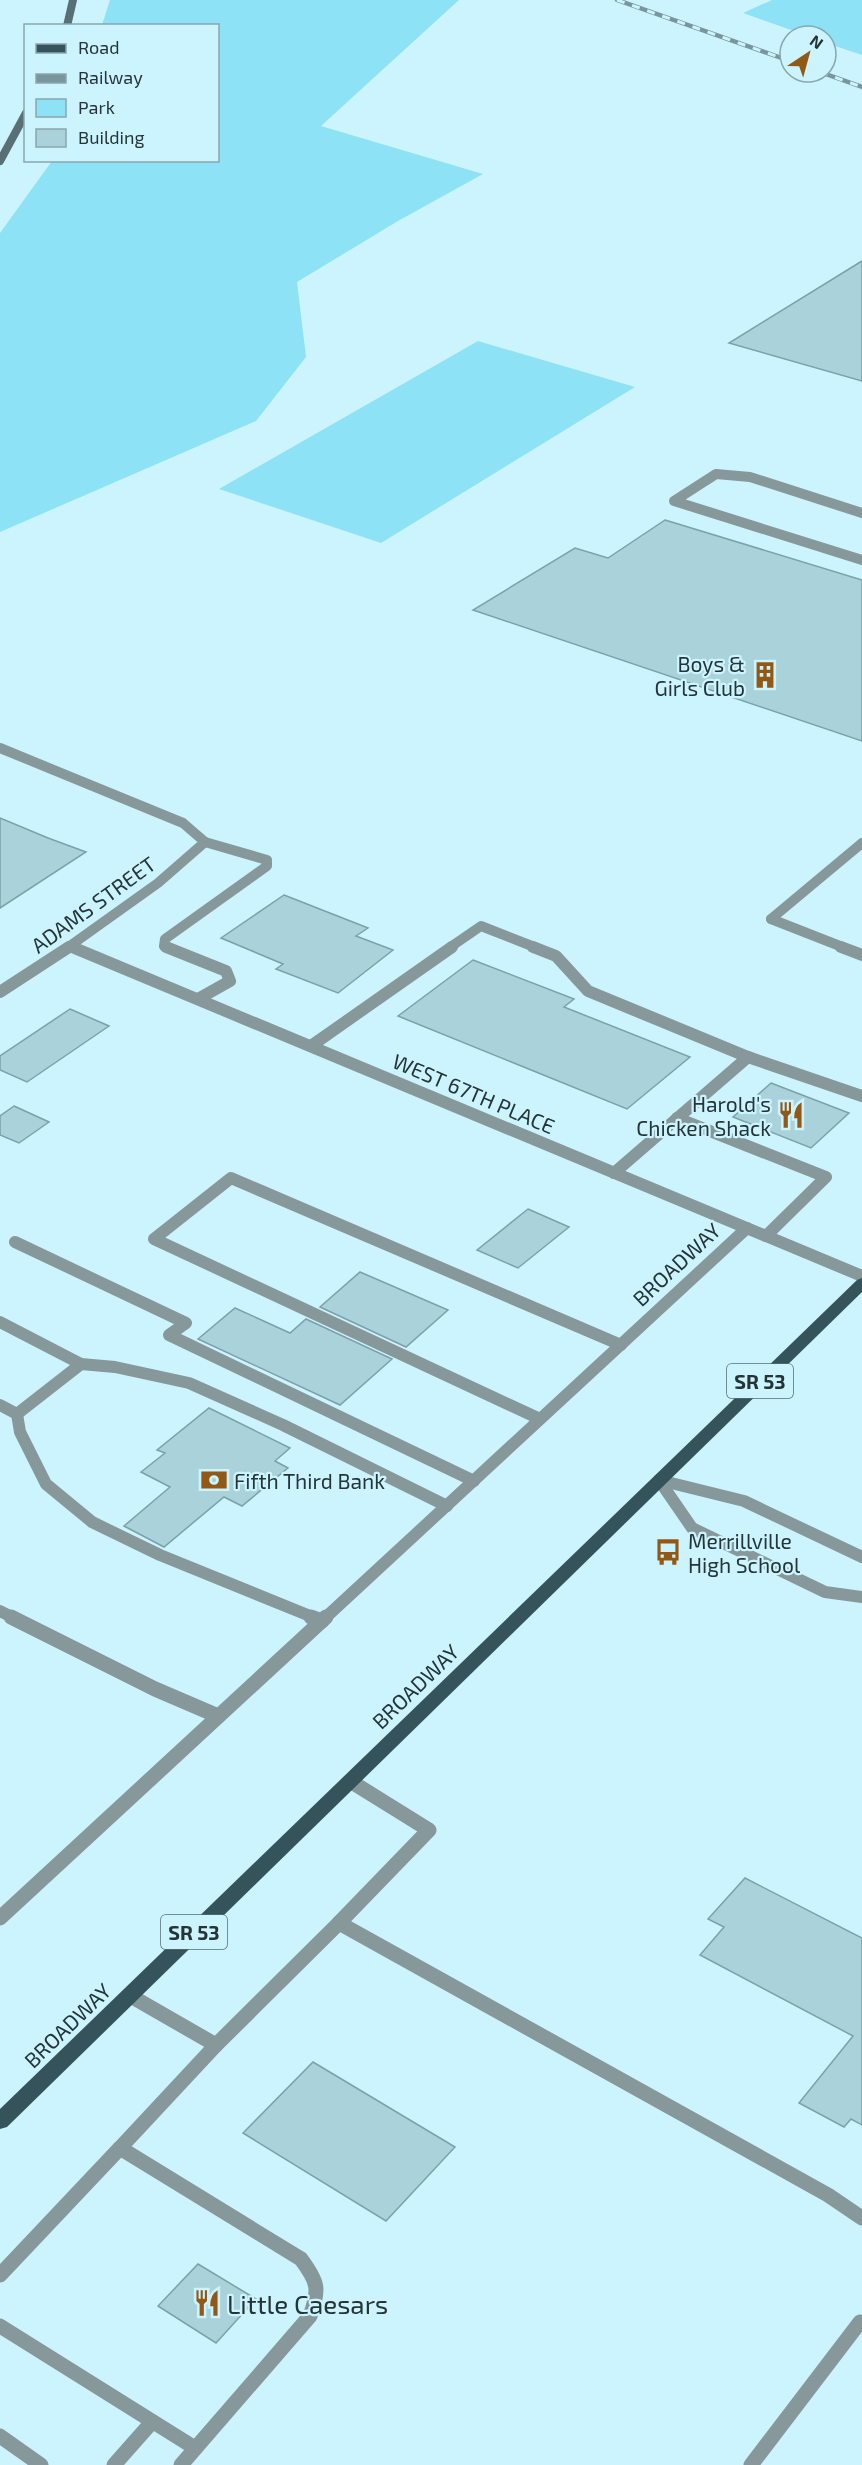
<svg xmlns="http://www.w3.org/2000/svg" width="862" height="2465" font-family="'Exo 2',sans-serif">
<rect width="100%" height="100%" fill="#ccf4fe"/>
<g fill="#8de2f5">
<polygon points="110,0 459,0 321,126 483,174 398,221 297,282 306,357 256,421 0,532 0,233 52,161 218,160 218,26 102,25"/>
<polygon points="772,0 862,0 862,55 826,43 826,36 808,36 743,13"/>
<polygon points="478,341 635,387 381,543 219,489"/>
</g>
<g fill="#aad2db" stroke="#7ba1aa" stroke-width="1.5">
<polygon points="862,261 862,381 729,343"/>
<polygon points="665,520 862,580 862,741 473,610 575,548 608,558"/>
<polygon points="0,818 48,838 86,852 0,908"/>
<polygon points="284,895 368,928 356,936 393,950 338,993 276,969 283,964 221,938"/>
<polygon points="473,960 574,999 564,1007 690,1057 627,1109 398,1016"/>
<polygon points="70,1009 109,1026 27,1082 0,1070 0,1056"/>
<polygon points="771,1083 849,1113 811,1148 733,1117"/>
<polygon points="14,1106 49,1122 19,1143 0,1135 0,1116"/>
<polygon points="528,1209 569,1227 518,1268 477,1250"/>
<polygon points="360,1272 448,1310 406,1347 320,1307"/>
<polygon points="235,1308 290,1333 306,1319 392,1359 340,1405 198,1339"/>
<polygon points="209,1408 290,1448 275,1461 288,1468 242,1506 224,1497 164,1547 124,1526 170,1487 141,1472 165,1453 157,1450"/>
<polygon points="745,1878 862,1938 862,2125 851,2119 844,2127 799,2103 853,2036 700,1955 724,1927 708,1919"/>
<polygon points="313,2062 455,2147 386,2221 243,2133"/>
<polygon points="198,2264 256,2299 216,2343 158,2306"/>
</g>
<g fill="none" stroke-linecap="round" stroke-linejoin="round">
<g stroke="#87989b" stroke-width="10">
<polyline points="862,513 750,477 716,474 674,501 862,560"/>
<polyline points="771,919 862,843"/>
<polyline points="170,948 164,946 165,939 267,866 267,860 205,842"/>
<polyline points="449,948 481,926 537,948"/>
</g>
<g stroke="#87989b" stroke-width="12">
<polyline points="166,947 226,971 230,981 198,999"/>
<polyline points="533,947 556,956 588,991 748,1057"/>
<polyline points="311,1046 452,947"/>
<polyline points="677,1118 826,1177 766,1236"/>
<polyline points="614,1173 748,1057 862,1096"/>
<polyline points="15,1242 186,1323 169,1335 474,1481"/>
<polyline points="0,1322 81,1364 115,1367 189,1383 283,1425 447,1506"/>
<polyline points="0,1405 17,1414"/>
<polyline points="17,1414 20,1432 46,1484 92,1522 160,1555 315,1618"/>
<polyline points="17,1414 81,1364"/>
<polyline points="540,1419 154,1239 231,1178 621,1345"/>
<polyline points="659,1480 692,1528 825,1592 862,1597"/>
<polyline points="659,1480 744,1501 862,1557"/>
<polyline points="0,1611 14,1618"/>
<polyline points="325,1618 747,1228"/>
</g>
<g stroke="#87989b" stroke-width="15">
<polyline points="11,1617 155,1689 218,1716"/>
<polyline points="311,1617 322,1621"/>
<polyline points="350,1781 429,1830 339,1923 828,2195 862,2218"/>
<polyline points="0,1918 326,1617"/>
<path d="M129,1995L216,2045L120,2148L301,2259C318,2282 320,2289 310,2316L181,2465"/>
<polyline points="216,2045 339,1923"/>
<polyline points="0,2275 120,2148"/>
<polyline points="0,2326 195,2448"/>
<polyline points="0,2436 41,2465"/>
<polyline points="114,2465 152,2422"/>
</g>
<g stroke="#87989b" stroke-width="10">
<polyline points="0,748 183,823 205,842 158,883 67,948"/>
<polyline points="771,919 845,948"/>
<polyline points="70,946 75,948"/>
</g>
<g stroke="#87989b" stroke-width="12">
<polyline points="72,947 862,1276"/>
<polyline points="841,947 862,955"/>
<polyline points="0,992 69,947"/>
</g>
<polyline stroke="#87989b" stroke-width="15" points="751,2465 860,2322 862,2323"/>
<g stroke="#576f75" stroke-width="8">
<polyline points="67,26 73,0"/>
<polyline points="0,161 26,113"/>
</g>
<polygon fill="#35535a" fill-rule="evenodd" points="862,1278 862,1292 7,2127 0,2129 0,2109 857,1280"/>
<defs>
<g id="rail">
<polyline points="617,0 790,61"/>
<polyline points="820,72 862,87"/>
</g>
</defs>
<use href="#rail" stroke="#7a969d" stroke-width="4.5"/>
<use href="#rail" stroke="#ccf4fe" stroke-width="3" stroke-dasharray="8" stroke-linecap="butt"/>
</g>
<defs>
<symbol id="building-bare" viewBox="-9 -9 18 18"><path d="M-4-6H4V6H1V3H-1V6H-4ZM-2.5-4.3h1.7v1.8h-1.7ZM.8-4.3h1.7v1.8H.8ZM-2.5-1h1.7V.8h-1.7ZM.8-1h1.7V.8H.8Z" fill="#925815" stroke="#ccf4fe" stroke-width="2.5" paint-order="stroke"/></symbol>
<symbol id="restaurant-bare" viewBox="-9 -9 18 18"><path d="M-5-6h1v4h1v-4h1v4h1v-4h1v5L-1.5 .5V6h-2V.5L-5-1ZM5-6V6H3V1.5H1.5Q1.5-4 5-6Z" fill="#925815" stroke="#ccf4fe" stroke-width="2.5" paint-order="stroke"/></symbol>
<symbol id="bank-bare" viewBox="-9 -9 18 18"><path d="M-6-4H6V4H-6ZM0-2.3a2.3 2.3 0 1 0 0 4.6a2.3 2.3 0 1 0 0-4.6Z" fill="#925815" stroke="#ccf4fe" stroke-width="2.5" paint-order="stroke"/></symbol>
<symbol id="bus-bare" viewBox="-9 -9 18 18"><path d="M-5-6H5V4H4V6H2V4H-2V6H-4V4H-5ZM-3.5-4V0h7V-4ZM-3.5 1.2v1.5H-2V1.2ZM2 1.2v1.5H3.5V1.2Z" fill="#925815" stroke="#ccf4fe" stroke-width="2.5" paint-order="stroke"/></symbol>
</defs>
<g fill-rule="evenodd">
<use href="#building-bare" x="746" y="656" width="38" height="38"/>
<use href="#restaurant-bare" x="772" y="1096" width="38" height="38"/>
<use href="#bank-bare" x="195" y="1461" width="38" height="38"/>
<use href="#bus-bare" x="649" y="1533" width="38" height="38"/>
<use href="#restaurant-bare" x="188" y="2284" width="38" height="38"/>
</g>
<g text-anchor="middle" dominant-baseline="central" stroke-width="4.5" stroke-linejoin="round" paint-order="stroke">
<g fill="#ccf4fe" stroke="#566e73" stroke-width="1.5">
<rect x="727" y="1364" width="66" height="34" rx="4.5"/>
<rect x="161" y="1915" width="66" height="34" rx="4.5"/>
</g>
<g font-size="20" font-weight="bold" fill="#243437">
<text x="760" y="1381">SR 53</text>
<text x="194" y="1932">SR 53</text>
</g>
<g font-size="21" fill="#243437" stroke="#ccf4fe" text-anchor="end">
<text x="745" y="663">Boys &amp;<tspan x="745" dy="24">Girls Club</tspan></text>
<text x="771" y="1103">Harold's<tspan x="771" dy="24">Chicken Shack</tspan></text>
<text x="234" y="1480" text-anchor="start">Fifth Third Bank</text>
<text x="688" y="1540" text-anchor="start">Merrillville<tspan x="688" dy="24">High School</tspan></text>
</g>
<g font-size="21" fill="#243437" stroke="#ccf4fe">
<text transform="translate(93 904) rotate(-36)">ADAMS STREET</text>
<text transform="translate(474 1093) rotate(23)">WEST 67TH PLACE</text>
<text transform="translate(676 1264) rotate(-43)">BROADWAY</text>
<text transform="translate(415 1686) rotate(-44)">BROADWAY</text>
<text transform="translate(67 2025) rotate(-44)">BROADWAY</text>
</g>
<g font-size="26" fill="#243437" stroke="#ccf4fe" text-anchor="start">
<text x="227" y="2303">Little Caesars</text>
</g>
</g>
<rect x="24" y="24" width="195" height="138" fill="#ccf4fe" stroke="#89a7ae" stroke-width="1.5"/>
<rect x="36" y="44" width="30" height="9" fill="#35535a" stroke="#89a7ae" stroke-width="1.5"/>
<text x="78" y="54" font-size="18" fill="#243437">Road</text>
<rect x="36" y="74" width="30" height="9" fill="#7a969d" stroke="#89a7ae" stroke-width="1.5"/>
<text x="78" y="84" font-size="18" fill="#243437">Railway</text>
<rect x="36" y="99" width="30" height="18" fill="#8de2f5" stroke="#89a7ae" stroke-width="1.5"/>
<text x="78" y="114" font-size="18" fill="#243437">Park</text>
<rect x="36" y="129" width="30" height="18" fill="#aad2db" stroke="#89a7ae" stroke-width="1.5"/>
<text x="78" y="144" font-size="18" fill="#243437">Building</text>
<g transform="translate(808 54) rotate(36)"><circle r="28" fill="#ccf4fe" stroke="#89a7ae" stroke-width="1.5"/>
<path d="M0-4.5L10 22L0 15L-10 22Z" fill="#925815"/>
<text y="-9" font-size="16" font-weight="bold" text-anchor="middle" fill="#243437">N</text>
</g>
</svg>
